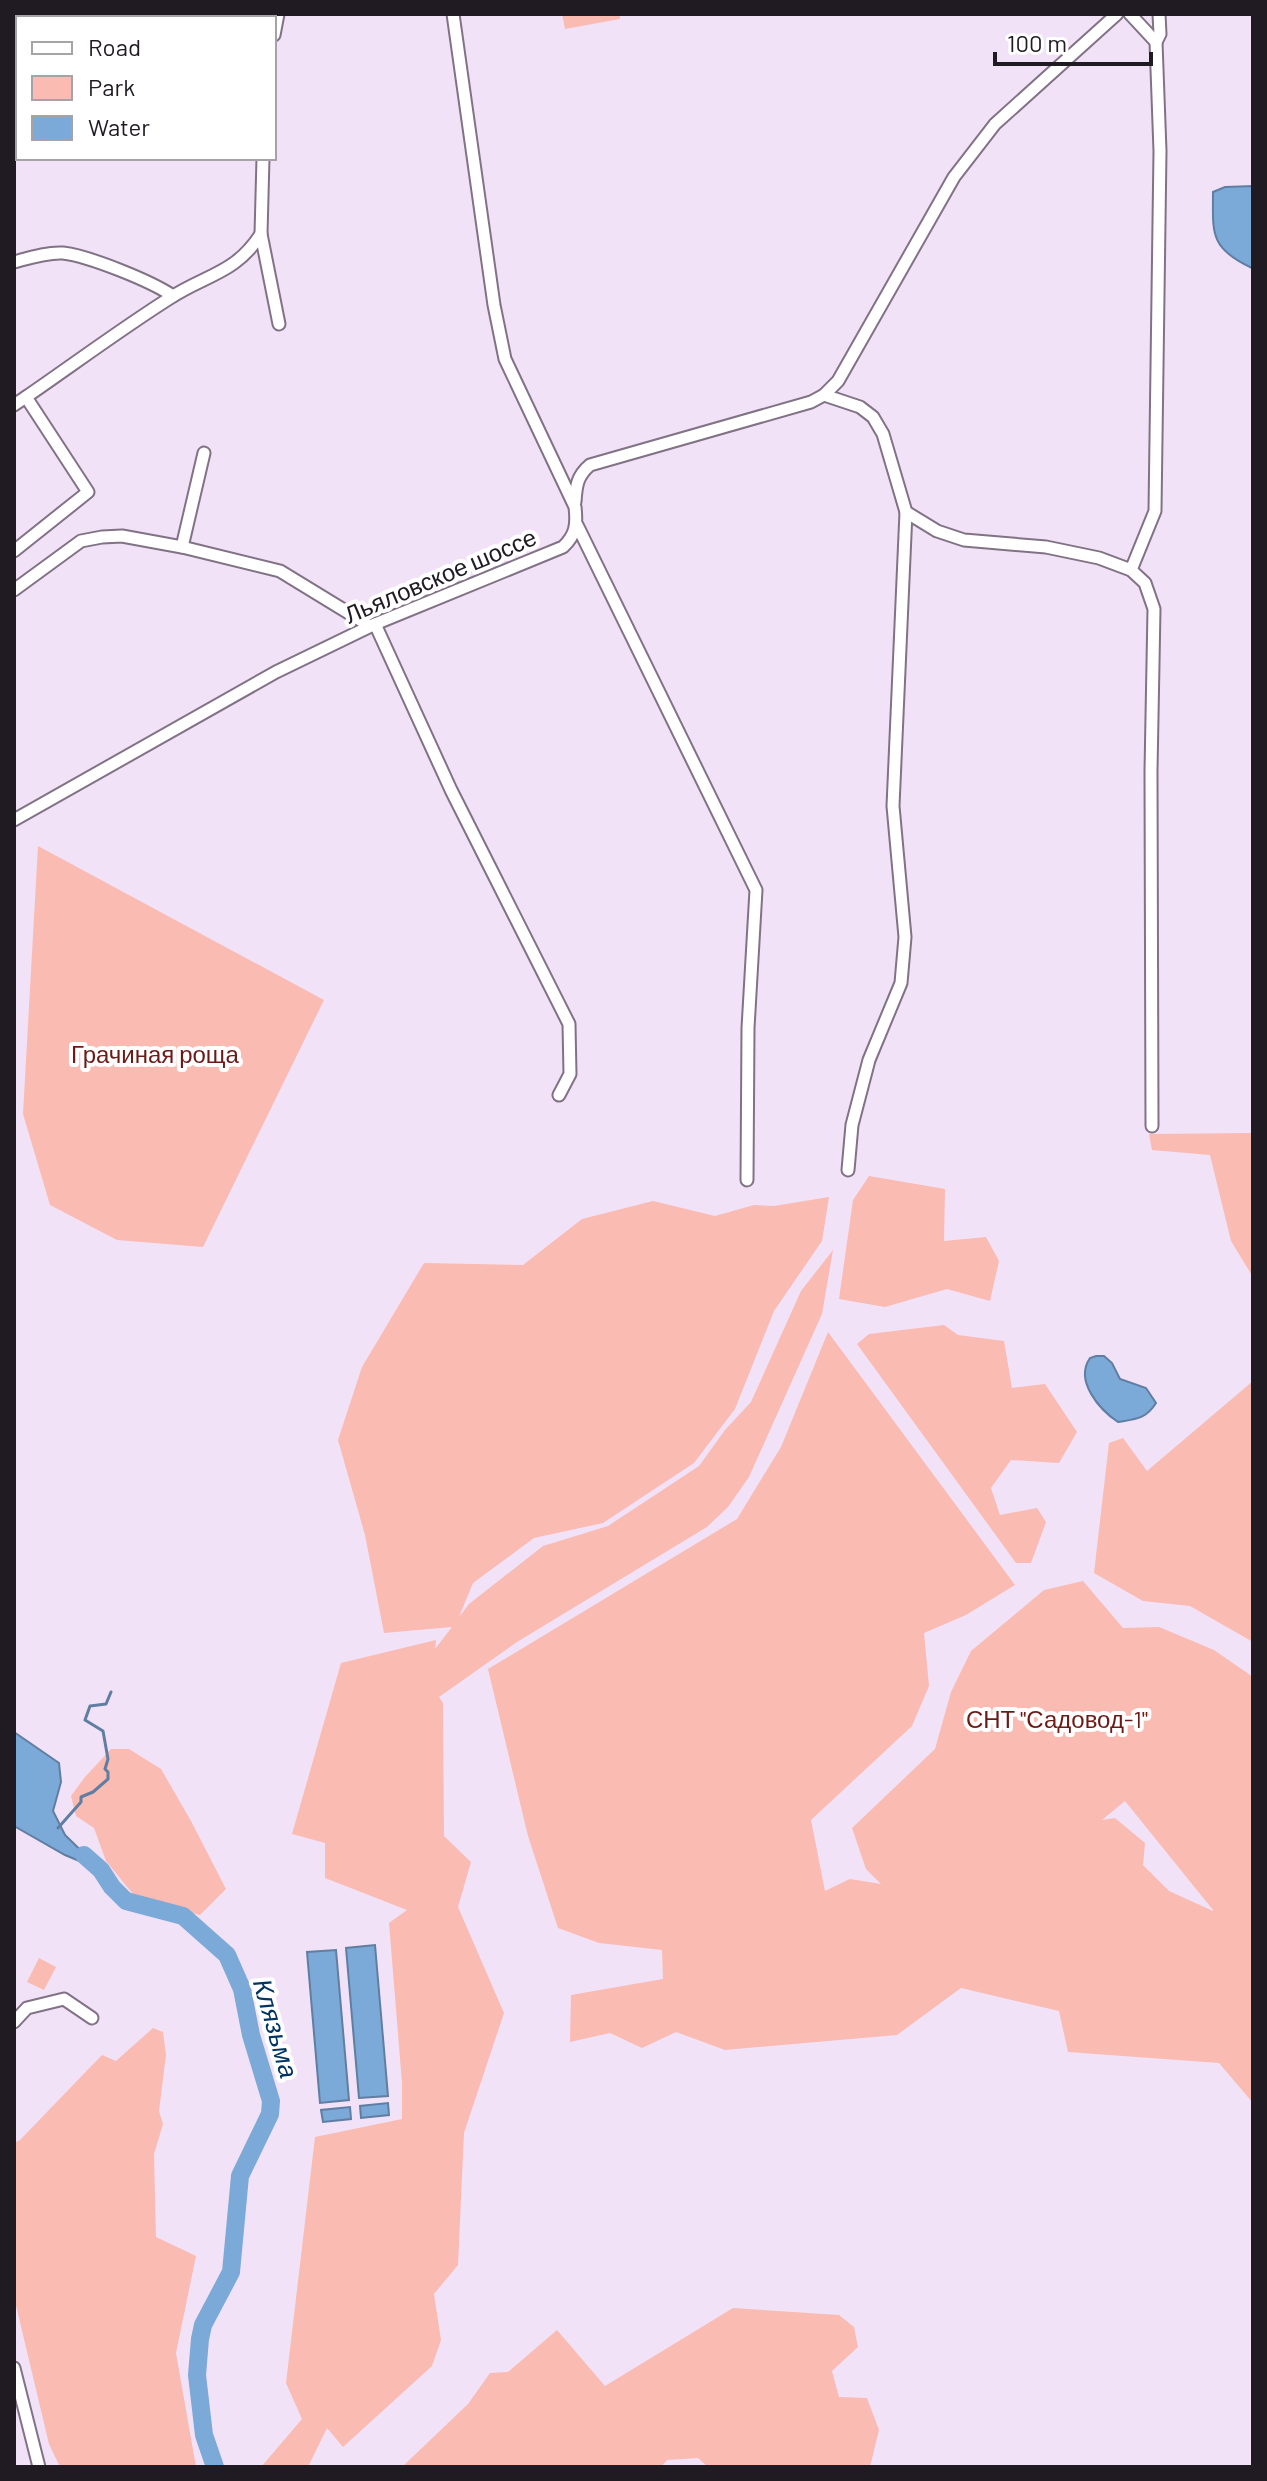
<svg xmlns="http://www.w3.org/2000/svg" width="1267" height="2481" font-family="Barlow,sans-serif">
<rect width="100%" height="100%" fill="#f2e2f7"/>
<g fill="#fabbb3" fill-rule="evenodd">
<polygon points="562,14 620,14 620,19 565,29"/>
<polygon points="38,846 324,1000 203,1247 117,1240 50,1205 23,1114"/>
<polygon points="1253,1133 1253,1277 1231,1241 1210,1155 1152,1150 1149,1134"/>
<polygon points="869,1176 945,1189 944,1241 986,1237 999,1261 990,1301 947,1289 885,1307 839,1299 853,1200"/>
<polygon points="829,1197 822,1241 774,1311 735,1409 694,1463 603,1523 534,1538 473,1583 459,1617 469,1604 543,1546 608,1526 699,1466 725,1430 751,1402 801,1291 833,1250 822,1314 749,1477 728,1507 707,1527 517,1642 439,1697 443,1703 444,1836 471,1862 458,1907 504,2013 464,2133 458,2265 434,2294 441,2340 432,2366 343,2447 327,2428 308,2467 261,2467 302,2419 286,2383 315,2137 402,2119 402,2083 389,1923 407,1910 325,1878 325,1843 292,1834 341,1663 436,1640 435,1649 452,1627 384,1633 365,1535 338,1440 362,1367 424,1263 523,1265 582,1219 653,1201 715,1216 754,1205 774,1206"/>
<polygon points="944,1325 958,1335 1004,1341 1012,1388 1045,1384 1077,1432 1059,1463 1011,1460 991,1488 1000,1515 1037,1508 1046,1522 1031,1563 1016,1563 857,1344 869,1334"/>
<path d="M828,1332L1015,1585L966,1615L924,1633L929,1686L912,1726L811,1820L825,1891L850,1879L881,1884L866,1869L852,1828L935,1749L951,1692L971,1651L1044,1590L1083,1581L1123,1628L1159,1627L1214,1650L1253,1677V2103L1219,2063L1068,2052L1059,2011L961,1988L897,2035L725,2050L676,2032L642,2048L610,2033L570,2042L571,1995L663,1979L662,1950L599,1943L558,1928L528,1836L488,1669L737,1519L781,1447ZM1125,1801L1213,1910V1911L1169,1891L1143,1865L1145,1843L1115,1818L1102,1820Z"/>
<polygon points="1253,1381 1253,1642 1190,1606 1143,1601 1094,1573 1109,1443 1123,1438 1147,1471"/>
<polygon points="111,1749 129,1749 161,1769 191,1821 226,1889 200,1915 137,1899 106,1861 94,1828 76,1816 71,1796 85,1777"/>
<polygon points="39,1958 56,1967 44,1990 27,1982"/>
<polygon points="153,2028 163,2032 166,2055 159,2111 163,2124 154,2154 156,2237 196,2256 176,2353 196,2467 60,2467 49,2444 14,2297 14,2143 20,2140 102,2055 116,2061"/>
<polygon points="733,2308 839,2315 854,2327 858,2347 832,2371 839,2397 867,2398 879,2430 870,2467 708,2467 698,2458 667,2460 661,2467 402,2467 468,2404 490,2373 508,2372 557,2330 605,2386"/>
</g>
<g fill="#7ba9d8" stroke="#607ea1" stroke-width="2">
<path d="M1253,186V267L1252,268C1209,248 1213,233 1213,192L1225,187Z"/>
<path d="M1096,1356H1104L1112,1363L1120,1379L1146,1388L1156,1403C1146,1419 1136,1419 1118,1422C1100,1410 1074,1381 1090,1358Z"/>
<polygon points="14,1732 59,1763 61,1782 53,1811 65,1835 101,1870 65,1855 14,1826"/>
<polygon points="375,1945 388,2096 359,2098 346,1948"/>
<polygon points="336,1950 349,2100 320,2103 307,1952"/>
<polygon points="388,2103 389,2115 361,2118 360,2106"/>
<polygon points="350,2107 351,2119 323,2122 321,2110"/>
</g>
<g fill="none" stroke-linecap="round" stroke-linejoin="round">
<polyline stroke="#607ea1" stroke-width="3" points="58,1828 81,1802 81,1797 93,1792 108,1779 108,1772 105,1769 108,1759 103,1731 85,1720 90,1706 106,1704 111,1692"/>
<polyline stroke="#7ba9d8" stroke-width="18" points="84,1855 101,1870 112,1887 126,1901 183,1916 227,1955 242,1989 251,2035 271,2101 270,2114 240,2176 231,2272 203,2325 200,2339 197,2375 204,2435 215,2467"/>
<defs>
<g id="minor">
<polyline points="1130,14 1156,42 1160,151 1155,511 1131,570"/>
<polyline points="274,35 278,14"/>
<polyline points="1156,42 1160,34 1159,14"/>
<polyline points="263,158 261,234 279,324"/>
<path d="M14,262C29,258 47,252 63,253C89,256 151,281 173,296"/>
<polyline points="824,395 860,407 873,417 883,434 906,512 893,806 905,937 901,983 869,1060 852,1125 848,1170"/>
<polyline points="14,405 26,397"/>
<path d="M575,502C576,486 577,476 590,465L811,402L824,395L838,381L954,177L995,124L1117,14"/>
<polyline points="906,512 937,531 964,540 1046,547 1099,558 1131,570 1145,583 1154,609 1151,771 1152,1126"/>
<polyline points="577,525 756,890 748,1028 747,1180"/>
<polyline points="182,547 204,453"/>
<path d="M14,551L88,492L26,397C74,364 121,329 170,298C207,274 235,274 261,234"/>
<polyline points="14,590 81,541 102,537 122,536 182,547 280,571 370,626"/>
<polyline points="375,624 451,790 569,1024 570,1074 559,1095"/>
<path d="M14,820L276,672L375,624L563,547C576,535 577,524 575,507L505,359L494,305L453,14"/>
<polyline points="14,2022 27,2008 64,1999 92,2018"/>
<polyline points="14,2368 39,2467"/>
</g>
</defs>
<use href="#minor" stroke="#817285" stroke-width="15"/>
<use href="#minor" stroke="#fff" stroke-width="11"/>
</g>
<g text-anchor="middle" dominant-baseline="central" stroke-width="8" stroke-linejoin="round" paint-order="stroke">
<g font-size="24" fill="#201a22" stroke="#fff">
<text transform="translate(440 575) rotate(-23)">Льяловское шоссе</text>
</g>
<g font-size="24" fill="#6b1a17" stroke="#fff">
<text x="155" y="1053">Грачиная роща</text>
<text x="1057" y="1718">СНТ "Садовод-1"</text>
</g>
<g font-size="26" font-style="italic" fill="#003561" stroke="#fff">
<text transform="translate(277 2028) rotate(74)">Клязьма</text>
</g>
</g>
<rect width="1267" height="2481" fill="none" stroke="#201a22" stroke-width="32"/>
<rect x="16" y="16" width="260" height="144" fill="#ffffff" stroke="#a6a3a7" stroke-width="2"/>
<rect x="32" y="42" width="40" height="12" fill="#ffffff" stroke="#a6a3a7" stroke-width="2"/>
<text x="88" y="56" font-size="24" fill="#201a22">Road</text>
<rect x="32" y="76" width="40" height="24" fill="#fabbb3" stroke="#a6a3a7" stroke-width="2"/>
<text x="88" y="96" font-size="24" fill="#201a22">Park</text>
<rect x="32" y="116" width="40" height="24" fill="#7ba9d8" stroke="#a6a3a7" stroke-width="2"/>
<text x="88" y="136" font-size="24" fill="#201a22">Water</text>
<path d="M995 52v12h156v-12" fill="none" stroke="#201a22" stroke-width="4"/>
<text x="1007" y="52" font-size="24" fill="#201a22" stroke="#ffffff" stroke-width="6" paint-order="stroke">100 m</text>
</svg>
